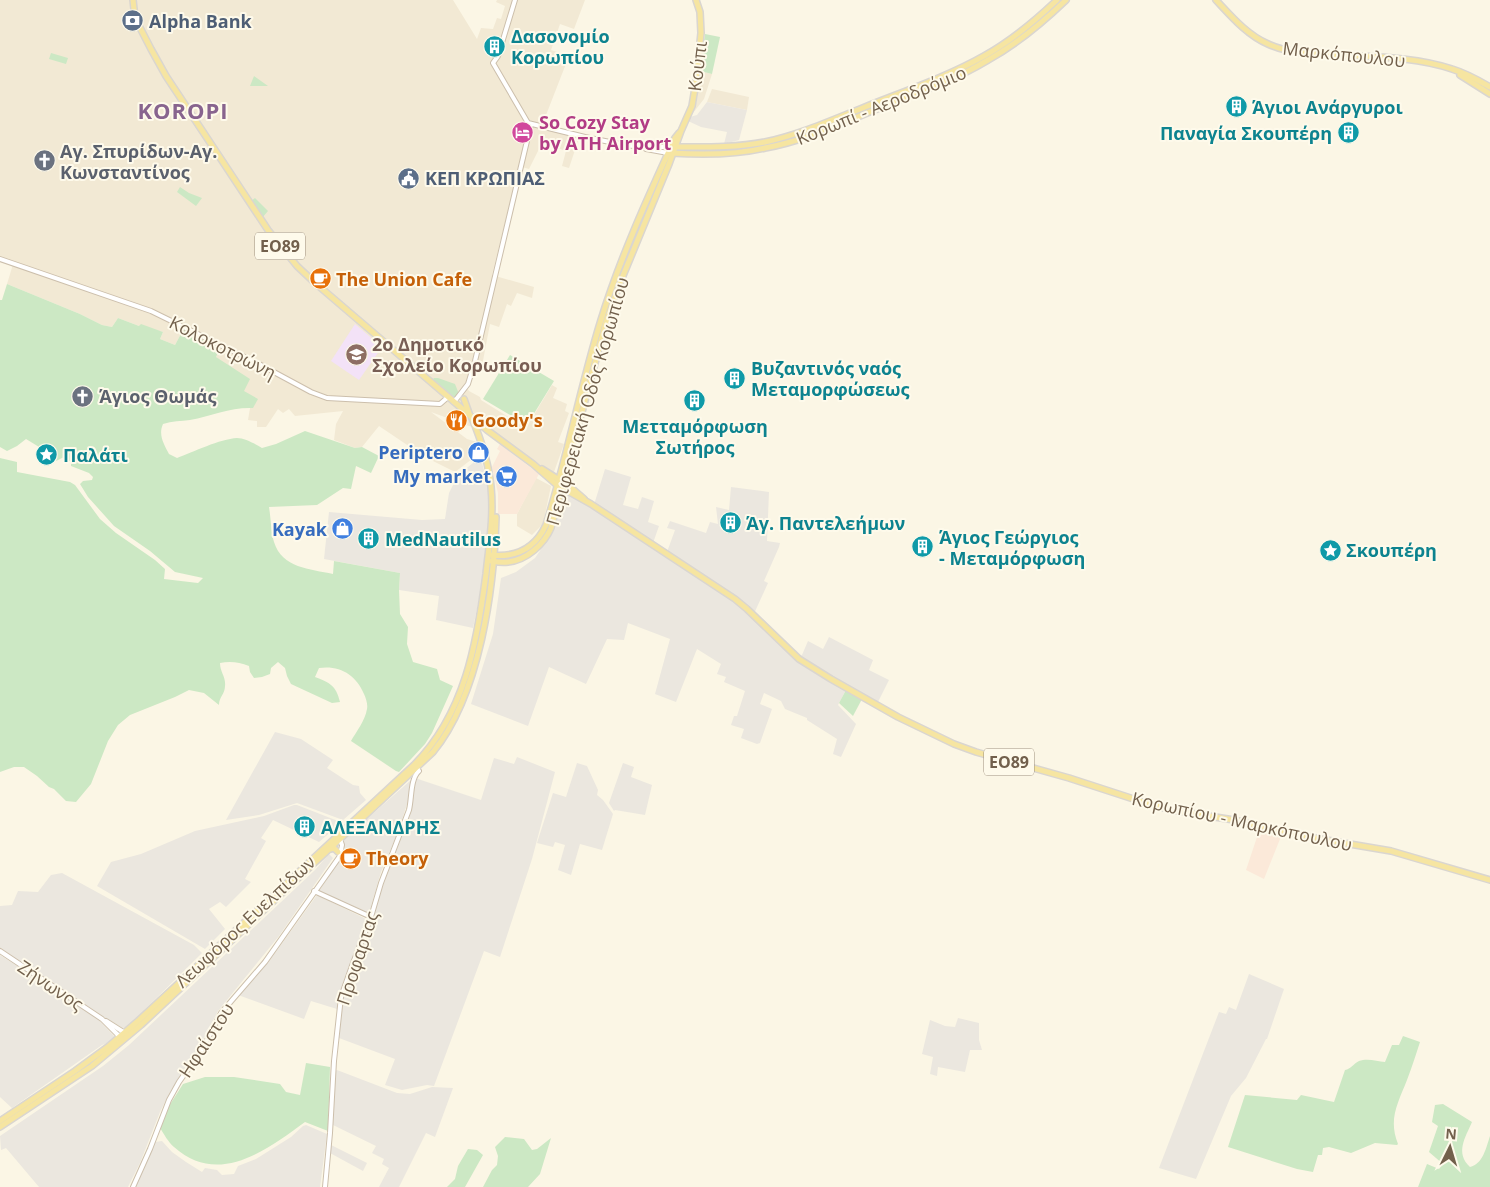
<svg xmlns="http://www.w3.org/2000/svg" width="1490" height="1187" font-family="'Open Sans',sans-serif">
<rect width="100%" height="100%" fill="#fbf6e5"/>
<g fill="#f2e9d4">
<polygon points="0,0 453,0 477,39 481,28 493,29 497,18 501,19 505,6 496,2 497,0 585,0 574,29 560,24 551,50 569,56 541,128 579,138 569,168 562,166 566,151 542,143 529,169 519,166 492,275 534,287 532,298 517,293 511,306 507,304 499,327 490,324 481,371 465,385 469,391 480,397 481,400 526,428 552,385 557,388 553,398 567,404 565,411 569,413 558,442 564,444 554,472 542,467 502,438 431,412 467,439 477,442 479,448 476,456 455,472 425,457 379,426 362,447 355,448 334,440 336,424 343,411 295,416 289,409 283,413 278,409 266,427 257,427 257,421 248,420 250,408 244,391 216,357 220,349 183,330 175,345 160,339 163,332 139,326 118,318 112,327 102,325 80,314 7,284 14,261 0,258"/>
<polygon points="700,71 712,74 704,99 693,113 697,100"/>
<polygon points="712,89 749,97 747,110 707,102"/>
<polygon points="536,478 551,486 543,524 532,535 517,526 517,514"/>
</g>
<g fill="#fbe9d9">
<polygon points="500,444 539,474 517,514 498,514 498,493 492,467 500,451 497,449"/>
<polygon points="1259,831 1282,834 1264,879 1246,870"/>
</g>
<g fill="#ebe7df">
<polygon points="707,102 747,110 739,140 724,144 727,132 701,127 688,121 690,117 697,115"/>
<polygon points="478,459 481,459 486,478 490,496 490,521 485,548 483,579 473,628 436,620 439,596 399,590 400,573 324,559 329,512 422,520 445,519 449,493 458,475"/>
<polygon points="605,469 631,477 623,505 638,509 642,497 654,501 648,522 659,526 653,543 667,552 675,530 667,528 670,521 706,533 710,522 718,524 716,507 729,510 731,487 769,492 767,541 780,543 779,547 764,581 768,583 752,618 796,659 802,655 808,641 823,649 829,637 873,660 869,670 889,680 877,704 847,688 838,705 856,724 841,757 833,754 837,739 807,720 807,718 785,709 781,701 764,693 760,704 772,709 760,743 757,744 741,738 744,729 731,725 734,716 737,716 745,691 724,682 726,677 717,674 721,664 697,649 676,702 655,694 670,639 628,623 624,640 607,639 586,684 549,667 528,726 471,704 493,634 501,578 516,572 535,558 555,529 563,495 568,494 593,508"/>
<polygon points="275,732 301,739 333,760 327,768 353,785 359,786 360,793 366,800 343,820 297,803 259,815 226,820"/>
<polygon points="517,757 555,772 532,859 500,957 484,951 434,1086 427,1085 402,1090 385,1085 395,1059 339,1038 342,998 355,962 365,941 382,884 411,810 415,778 481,800 494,758 514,764"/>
<polygon points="577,763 587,766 598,790 597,795 603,800 613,814 602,850 580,844 571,875 558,870 565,845 555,842 553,847 537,843 553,793 566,797"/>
<polygon points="623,763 634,767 631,777 652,785 645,815 615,810 614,811 609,803"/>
<polygon points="411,780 408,801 398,832 381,872 369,913 319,891 342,857 345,849 343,840"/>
<polygon points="294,805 297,805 338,821 340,824 319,842 273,820 261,838 266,841 245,879 251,882 226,907 220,902 209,909 225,929 205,949 97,886 111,862 141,854 195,831 264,816"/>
<polygon points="329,854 333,858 279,936 218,1011 196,1054 171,1090 160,1112 140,1163 128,1187 39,1187 6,1148 1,1150 0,1136 103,1066 129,1045 315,870"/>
<polygon points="62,873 194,945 202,953 127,1027 123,1028 104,1017 0,948 0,906 12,905 18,891 38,892 51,875"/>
<polygon points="317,895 364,918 367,921 366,927 345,977 339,998 337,1009 311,1001 304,1019 238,995 270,960"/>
<polygon points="0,955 93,1014 115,1037 107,1043 102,1045 12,1108 0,1097"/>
<polygon points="1249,974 1284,989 1267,1039 1266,1039 1246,1078 1231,1096 1196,1179 1159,1168 1219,1012 1226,1014 1229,1007 1236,1010"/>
<polygon points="958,1018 979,1023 979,1040 982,1050 970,1050 965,1072 938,1067 937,1076 930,1074 933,1057 922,1054 930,1020 945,1026 955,1027"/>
<polygon points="337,1070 397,1093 410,1094 432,1087 453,1088 435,1137 426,1133 399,1187 379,1187 389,1168 382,1164 384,1159 372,1153 376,1146 333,1125 335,1071"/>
<polygon points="306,1125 327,1134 320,1187 135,1187 155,1142 162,1141 172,1152 186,1162 202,1172 205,1168 217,1170 222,1175 234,1174 238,1166 256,1159 291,1137 303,1126"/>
<polygon points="331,1145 367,1163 363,1171 330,1153"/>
</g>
<polygon fill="#f3e2f7" points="355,324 382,347 359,380 331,361"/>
<g fill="#cce8c4">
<polygon points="705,34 720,37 712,74 700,71"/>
<polygon points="51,53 68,58 66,64 49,59"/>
<polygon points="254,76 268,86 250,86"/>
<polygon points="180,187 189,193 202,198 196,206 177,192"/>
<polygon points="255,198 268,211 262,218 251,201"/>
<path d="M7,284L80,314L102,325L112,327L118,318L139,326L141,324L163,332L160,339L175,345L183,330L220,349L216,357L250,379L244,391L258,399L253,408C231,407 212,416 190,420C181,421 172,421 163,424C158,435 164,444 169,454L177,458C193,452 220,439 237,438C245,438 255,444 262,448L276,444L305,431L355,448L362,447L379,456L371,473L356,466L351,489L343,488L317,505L269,507C271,519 271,532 274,542C282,568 310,569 333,574L334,561L400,573L399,590L400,614L408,627L407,644L413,662L437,669L440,680L453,686L432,733L425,744L399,772L396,771L351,741C356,732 365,721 367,709C368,705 366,698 364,694C356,675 340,665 319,668L315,677C330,683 336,685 340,702L332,703L291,684L287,676L285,668L278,662L271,668L270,674L262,677L254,678L250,672L249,666C239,662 230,661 220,663C220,672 226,677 225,686C225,694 219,697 219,705L204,693L189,690L175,697L130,715L118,725L108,741L91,784L76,802L66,801L54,789L49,787L37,776L24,767H14L0,772V458L17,462V472L70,482L75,485L100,519L116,533L155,560L165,569L164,579L198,583L203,578L175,572L150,551L114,526L88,497L80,484L83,481L92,480L93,477L89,473L71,466V462L64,457L56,461L49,453L26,439L17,446L7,451L0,447V300H2Z"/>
<polygon points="510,355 554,381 527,425 483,399"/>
<polygon points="434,378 438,378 455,384 459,394 456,398 455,398 433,379"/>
<polygon points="846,690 862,699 853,716 839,703"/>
<path d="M1403,1036L1420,1042C1416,1054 1412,1067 1407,1080C1398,1103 1388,1119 1398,1144L1397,1145L1375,1143L1351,1153L1329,1147L1323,1148L1322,1155H1318L1313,1172L1297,1169L1228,1147L1245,1095L1297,1100L1301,1095L1334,1102L1345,1070C1351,1069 1353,1064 1359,1061C1367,1058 1377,1061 1385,1062L1392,1045H1399Z"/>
<path d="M306,1063L330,1067L328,1131L305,1122C267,1150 218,1187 174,1147C168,1142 164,1134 160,1128L169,1106L183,1084L205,1077H234L280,1084L286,1092L300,1095Z"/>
<path d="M1443,1104L1472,1122C1465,1138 1455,1153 1470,1167C1483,1164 1486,1148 1490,1136V1187H1418L1427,1164L1439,1169L1443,1164L1429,1152L1438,1126L1432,1122L1435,1105Z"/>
<polygon points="505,1137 524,1139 532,1150 537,1149 551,1138 540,1174 528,1187 483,1187 492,1170 497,1165 498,1156 495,1147"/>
<polygon points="468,1149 477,1150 483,1155 465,1187 447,1187 455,1179 458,1166"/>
</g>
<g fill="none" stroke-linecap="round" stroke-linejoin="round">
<defs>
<g id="minor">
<polyline points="515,0 498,56 493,63 528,123 585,137 625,145 642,147 670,147"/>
<polyline points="646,149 668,153"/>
<polyline points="0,259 151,311 259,364 311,392 327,398 440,404 448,397"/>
<polyline points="454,402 468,384 475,361 531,124"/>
<polyline points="314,891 371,917"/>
<polyline points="0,951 102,1019 120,1037"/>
<polyline points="106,1021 125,1033"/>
<polyline points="133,1187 150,1149 169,1100 179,1082 203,1048 221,1013 265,962 340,856 342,845 340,839"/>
<path d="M325,1187L330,1133L334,1061L341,997L353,963L371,917L381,883L409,810C412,798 410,779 419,771L417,768"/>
</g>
<g id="major">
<polyline points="133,0 135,18 151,49 166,76 268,230 297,266 314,282 487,430 533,464 557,485 591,504 735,599 747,609 799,659 831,679 898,717 954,744 976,752 1069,778 1152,805 1177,811 1234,820 1320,839 1391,851 1490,880"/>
<path d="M1216,0C1231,16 1247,35 1268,44C1290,54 1315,54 1339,55C1376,57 1416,57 1452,69C1465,73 1478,80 1490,87"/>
<polyline points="1460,75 1490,94"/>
<path d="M673,147C704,147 734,148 765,142C799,135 832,120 865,107C905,91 947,77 984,56C1011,41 1035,21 1057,0"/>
<path d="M671,153C702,155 735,155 765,148C804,141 840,124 877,109C914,95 953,81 988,60C1017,44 1042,23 1066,0"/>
<polyline points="464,399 469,413"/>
<polyline points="542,469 569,486 584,499"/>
<path d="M490,555C516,558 535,549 546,525C567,458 580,388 601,320C620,258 648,197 675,138L679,133"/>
<path d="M491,561C497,562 502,563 508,562C527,560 544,544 551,528L606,322L620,283L669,164L681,131L692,106L696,82L701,33L700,12L696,0"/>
<polyline points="330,849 334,848 338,852"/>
<path d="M0,1121L75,1071L109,1046L138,1021L414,765C465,714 477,643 486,574C489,545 494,517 491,487C489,464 481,440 472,418"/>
<path d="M0,1127L92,1066L141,1025L433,752C480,694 494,589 496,517"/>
</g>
</defs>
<use href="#minor" stroke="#ccbfac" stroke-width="6"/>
<use href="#major" stroke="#dad6d0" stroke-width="8"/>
<use href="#minor" stroke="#fff" stroke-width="4"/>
<use href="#major" stroke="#f6e5a1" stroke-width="5"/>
</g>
<defs>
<symbol id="bank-disc" viewBox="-11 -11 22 22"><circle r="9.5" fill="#5c6f8a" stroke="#fefaeb"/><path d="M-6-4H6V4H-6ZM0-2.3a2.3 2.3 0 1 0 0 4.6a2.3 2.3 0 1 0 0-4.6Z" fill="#fff"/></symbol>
<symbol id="building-disc" viewBox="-11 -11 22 22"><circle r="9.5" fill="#0f9aa8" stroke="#fefaeb"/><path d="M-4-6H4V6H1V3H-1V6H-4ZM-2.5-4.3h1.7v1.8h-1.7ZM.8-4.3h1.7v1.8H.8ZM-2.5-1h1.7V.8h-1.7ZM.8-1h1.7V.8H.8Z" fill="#fff"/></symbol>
<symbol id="hotel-disc" viewBox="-11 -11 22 22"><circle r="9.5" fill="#d1479c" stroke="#fefaeb"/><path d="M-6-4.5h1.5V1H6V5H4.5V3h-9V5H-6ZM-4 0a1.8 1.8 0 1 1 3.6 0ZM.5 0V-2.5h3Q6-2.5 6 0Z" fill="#fff"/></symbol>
<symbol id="church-disc" viewBox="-11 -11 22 22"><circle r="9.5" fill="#6b7280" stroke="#fefaeb"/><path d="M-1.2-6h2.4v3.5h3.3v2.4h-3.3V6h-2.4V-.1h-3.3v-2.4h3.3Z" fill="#fff"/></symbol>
<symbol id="civic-disc" viewBox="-11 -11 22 22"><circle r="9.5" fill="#5c6f8a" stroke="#fefaeb"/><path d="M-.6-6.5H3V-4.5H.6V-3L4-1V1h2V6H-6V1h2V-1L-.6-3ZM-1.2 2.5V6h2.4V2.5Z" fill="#fff"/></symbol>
<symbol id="cafe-disc" viewBox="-11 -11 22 22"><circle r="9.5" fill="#e8710a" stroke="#fefaeb"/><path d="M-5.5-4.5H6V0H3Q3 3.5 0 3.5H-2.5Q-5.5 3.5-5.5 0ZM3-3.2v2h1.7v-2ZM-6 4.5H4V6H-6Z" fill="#fff"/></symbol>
<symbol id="school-disc" viewBox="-11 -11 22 22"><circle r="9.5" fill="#8d6e63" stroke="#fefaeb"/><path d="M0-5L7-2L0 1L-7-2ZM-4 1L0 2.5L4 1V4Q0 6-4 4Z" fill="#fff"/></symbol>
<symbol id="restaurant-disc" viewBox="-11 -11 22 22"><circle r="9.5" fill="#e8710a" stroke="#fefaeb"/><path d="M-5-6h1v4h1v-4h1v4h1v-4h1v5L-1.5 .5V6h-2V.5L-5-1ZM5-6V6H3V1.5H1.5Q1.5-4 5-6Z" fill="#fff"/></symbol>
<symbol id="shop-disc" viewBox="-11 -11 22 22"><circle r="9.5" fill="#3f7fe0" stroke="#fefaeb"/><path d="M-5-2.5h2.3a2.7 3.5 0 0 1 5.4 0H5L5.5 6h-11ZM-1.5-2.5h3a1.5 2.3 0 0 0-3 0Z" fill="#fff"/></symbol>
<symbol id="sight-disc" viewBox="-11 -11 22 22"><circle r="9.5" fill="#0f9aa8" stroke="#fefaeb"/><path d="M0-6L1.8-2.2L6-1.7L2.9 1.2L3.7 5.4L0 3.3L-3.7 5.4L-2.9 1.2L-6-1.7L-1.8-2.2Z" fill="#fff"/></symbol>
<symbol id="supermarket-disc" viewBox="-11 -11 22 22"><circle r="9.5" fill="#3f7fe0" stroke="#fefaeb"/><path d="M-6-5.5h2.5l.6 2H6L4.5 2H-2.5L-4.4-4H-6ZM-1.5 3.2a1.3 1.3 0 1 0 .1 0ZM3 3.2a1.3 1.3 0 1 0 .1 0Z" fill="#fff"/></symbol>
</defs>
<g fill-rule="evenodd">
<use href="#bank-disc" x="120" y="8" width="25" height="25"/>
<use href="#building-disc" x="482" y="34" width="25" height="25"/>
<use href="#building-disc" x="1224" y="94" width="25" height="25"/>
<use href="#hotel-disc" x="510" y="120" width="25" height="25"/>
<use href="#building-disc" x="1336" y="120" width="25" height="25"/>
<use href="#church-disc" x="32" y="148" width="25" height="25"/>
<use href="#civic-disc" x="396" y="166" width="25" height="25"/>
<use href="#cafe-disc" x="308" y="266" width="25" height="25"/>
<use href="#school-disc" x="344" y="342" width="25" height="25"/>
<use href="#building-disc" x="722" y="366" width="25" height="25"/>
<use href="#church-disc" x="70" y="384" width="25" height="25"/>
<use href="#building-disc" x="682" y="388" width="25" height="25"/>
<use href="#restaurant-disc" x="444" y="408" width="25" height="25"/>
<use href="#shop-disc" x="466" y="440" width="25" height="25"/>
<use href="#sight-disc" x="34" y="442" width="25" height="25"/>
<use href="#supermarket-disc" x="494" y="464" width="25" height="25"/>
<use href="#building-disc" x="718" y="510" width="25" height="25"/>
<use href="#shop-disc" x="330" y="516" width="25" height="25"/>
<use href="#building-disc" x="356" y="526" width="25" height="25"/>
<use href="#building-disc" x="910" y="534" width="25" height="25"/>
<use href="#sight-disc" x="1318" y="538" width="25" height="25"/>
<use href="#building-disc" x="292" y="814" width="25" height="25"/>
<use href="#cafe-disc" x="338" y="846" width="25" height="25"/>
</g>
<g text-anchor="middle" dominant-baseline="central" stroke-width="4" stroke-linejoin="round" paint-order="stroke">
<g fill="#fefaeb" stroke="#9c8e7c" stroke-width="1">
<rect x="255" y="232.5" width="50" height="27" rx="4"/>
<rect x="984" y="748.5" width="50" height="27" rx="4"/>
</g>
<g font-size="16" font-weight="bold" fill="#72604c">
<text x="280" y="246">ΕΟ89</text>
<text x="1009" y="762">ΕΟ89</text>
</g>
<g font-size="18" font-weight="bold" fill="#4e5e75" stroke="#fefaeb" text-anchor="start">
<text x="149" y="21">Alpha Bank</text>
<text x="425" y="178">ΚΕΠ ΚΡΩΠΙΑΣ</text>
</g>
<g font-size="18" font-weight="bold" fill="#0d838f" stroke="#fefaeb" text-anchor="start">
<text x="511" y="36">Δασονομίο<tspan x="511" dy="21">Κορωπίου</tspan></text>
<text x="1252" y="107">Άγιοι Ανάργυροι</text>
<text x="1332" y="133" text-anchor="end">Παναγία Σκουπέρη</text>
<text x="751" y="368">Βυζαντινός ναός<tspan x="751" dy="21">Μεταμορφώσεως</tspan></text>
<text x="695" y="426" text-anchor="middle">Μετταμόρφωση<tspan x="695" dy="21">Σωτήρος</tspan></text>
<text x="63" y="455">Παλάτι</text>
<text x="746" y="523">Άγ. Παντελεήμων</text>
<text x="939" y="537">Άγιος Γεώργιος<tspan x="939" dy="21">- Μεταμόρφωση</tspan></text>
<text x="385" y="539">MedNautilus</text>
<text x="1346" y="550">Σκουπέρη</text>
<text x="321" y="827">ΑΛΕΞΑΝΔΡΗΣ</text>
</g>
<g font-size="18" fill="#72604c" stroke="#fefaeb">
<text transform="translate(1344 54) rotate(6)">Μαρκόπουλου</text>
<text transform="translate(697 66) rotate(-83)">Κούπι</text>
<text transform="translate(881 105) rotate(-22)">Κορωπί - Αεροδρόμιο</text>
<text transform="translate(223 347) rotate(27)">Κολοκοτρώνη</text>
<text transform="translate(587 401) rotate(-74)">Περιφερειακή Οδός Κορωπίου</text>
<text transform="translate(1242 821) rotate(12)">Κορωπίου - Μαρκόπουλου</text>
<text transform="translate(245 921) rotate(-43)">Λεωφόρος Ευελπίδων</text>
<text transform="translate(357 958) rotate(-72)">Προφαρτας</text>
<text transform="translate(51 985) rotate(34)">Ζήνωνος</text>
<text transform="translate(206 1040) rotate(-57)">Ηφαίστου</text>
</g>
<g font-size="18" font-weight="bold" fill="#b23c85" stroke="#fefaeb" text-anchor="start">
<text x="539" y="122">So Cozy Stay<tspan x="539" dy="21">by ATH Airport</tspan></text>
</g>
<g font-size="18" font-weight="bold" fill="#5b616d" stroke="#fefaeb" text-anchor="start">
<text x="60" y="151">Αγ. Σπυρίδων-Αγ.<tspan x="60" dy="21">Κωνσταντίνος</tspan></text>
<text x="99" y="396">Άγιος Θωμάς</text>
</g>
<g font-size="18" font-weight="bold" fill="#c56008" stroke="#fefaeb" text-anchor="start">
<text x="336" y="279">The Union Cafe</text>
<text x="472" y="420">Goody's</text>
<text x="366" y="858">Theory</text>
</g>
<g font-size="18" font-weight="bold" fill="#785e54" stroke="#fefaeb" text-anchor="start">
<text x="372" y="344">2ο Δημοτικό<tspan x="372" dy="21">Σχολείο Κορωπίου</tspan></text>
</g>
<g font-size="18" font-weight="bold" fill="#366cbe" stroke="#fefaeb" text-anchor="end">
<text x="463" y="452">Periptero</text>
<text x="491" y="476">My market</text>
<text x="327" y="529">Kayak</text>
</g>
<g font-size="22" font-weight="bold" letter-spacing="1" fill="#88648e" stroke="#fefaeb">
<text x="183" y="110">KOROPI</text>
</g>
</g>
<g transform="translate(1450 1147) rotate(5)" stroke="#fefaeb" stroke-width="4" paint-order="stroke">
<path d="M0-4L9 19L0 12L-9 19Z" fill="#72604c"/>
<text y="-8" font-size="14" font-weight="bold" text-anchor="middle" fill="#72604c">N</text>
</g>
</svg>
